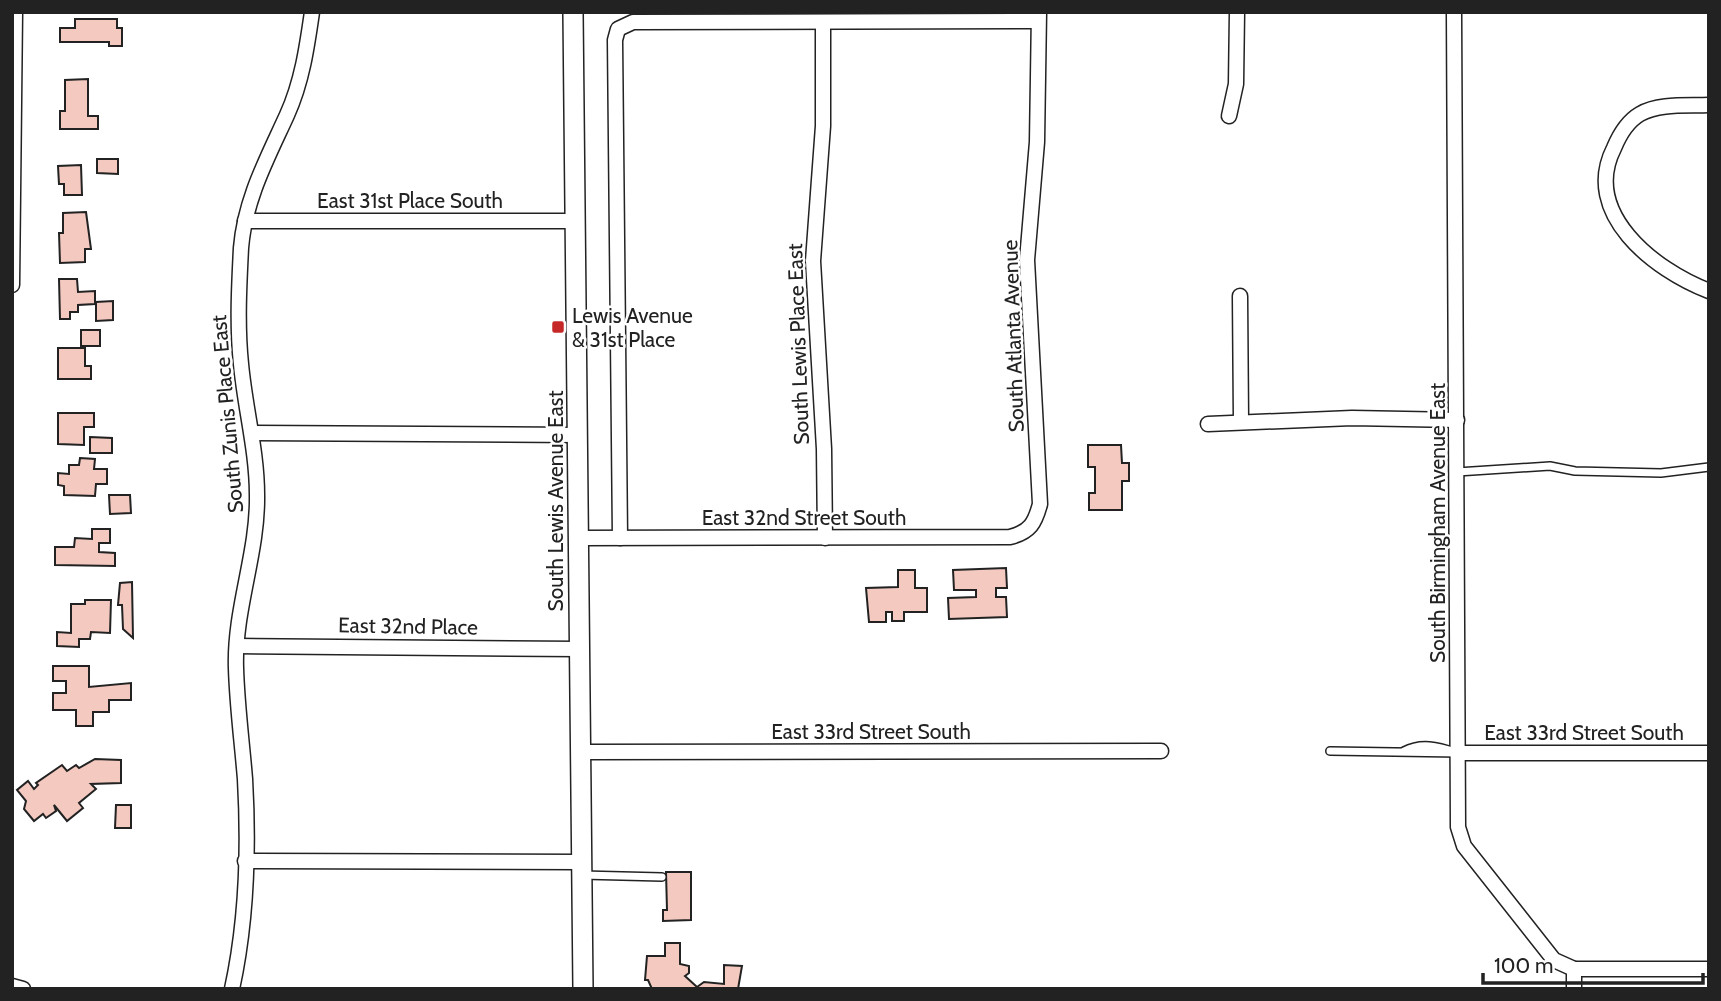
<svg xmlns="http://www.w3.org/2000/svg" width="1721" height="1001" font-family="Cabin,sans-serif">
<rect width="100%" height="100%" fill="#fff"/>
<g fill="#f3c9c0" stroke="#222" stroke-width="2">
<polygon points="75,19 117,19 117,28 122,28 122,46 109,46 109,42 60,42 60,28 75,28"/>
<polygon points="88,79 88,116 98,116 98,129 60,129 60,111 65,111 65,80"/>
<polygon points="97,159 118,159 118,174 97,173"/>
<polygon points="81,165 82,195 64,195 64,184 59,184 58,166"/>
<polygon points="86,212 91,249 85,249 85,262 60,263 59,233 63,233 63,213"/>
<polygon points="59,279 77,279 78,292 95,291 95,304 78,305 78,312 70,312 70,319 60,319"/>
<polygon points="113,301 113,320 96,321 96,302"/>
<rect x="81" y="330" width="19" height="16"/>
<polygon points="58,348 85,348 85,366 91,366 91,379 58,379"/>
<polygon points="58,413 94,413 94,427 84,427 84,445 58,444"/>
<polygon points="90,437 112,438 112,453 90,453"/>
<polygon points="1088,445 1121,445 1122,463 1129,463 1129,481 1122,481 1122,510 1089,510 1089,493 1095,493 1095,467 1088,467"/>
<polygon points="80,458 95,459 94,469 107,469 107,484 96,484 95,496 64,495 64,486 58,485 58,473 69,474 69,465 79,465"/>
<polygon points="109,495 130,495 131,513 110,514"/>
<polygon points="92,529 110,529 110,543 99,543 99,552 115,553 115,566 55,565 55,547 74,547 75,538 92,539"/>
<polygon points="1006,568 1007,588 996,588 996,597 1006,597 1007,617 949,619 948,598 976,597 976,590 954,590 953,570"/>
<polygon points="898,570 915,570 915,588 927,588 927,612 904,612 904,621 892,621 892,612 886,612 886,622 869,622 866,588 898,587"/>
<polygon points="132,582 133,638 123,629 122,605 118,605 120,583"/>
<polygon points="85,600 111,600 110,633 91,632 90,639 79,639 79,647 57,646 57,632 71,633 71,604 85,604"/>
<polygon points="53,666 89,666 89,687 131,683 131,700 109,700 109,712 93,712 93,726 76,726 76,710 53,710 53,693 66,693 66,681 53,681"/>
<polygon points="95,759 121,760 121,783 91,784 96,789 79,803 83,808 67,821 54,805 56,811 46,818 43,814 34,821 24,809 26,801 17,790 28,781 34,789 38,785 36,783 62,765 67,771 76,765 79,768"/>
<polygon points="116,805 131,805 131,828 115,828"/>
<polygon points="666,872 691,872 691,920 663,921 663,910 667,910"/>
<polygon points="665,943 680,943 680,964 689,966 689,973 685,976 697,987 704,982 724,984 724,965 742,966 738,989 652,989 648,980 645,980 647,956 665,956"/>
</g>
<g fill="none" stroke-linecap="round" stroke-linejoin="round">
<defs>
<g id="service">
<polyline points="1457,472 1550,466 1575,471 1661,473 1709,467"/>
<polyline points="1330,751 1459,753"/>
<path d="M1404,751C1421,742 1438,746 1455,752"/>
<polyline points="582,875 662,877"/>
</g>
<g id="minor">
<polyline points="1454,12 1458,827 1464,846 1554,960 1574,969 1574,989"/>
<polyline points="823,22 823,126 813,261 824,449 825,538"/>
<path d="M1709,105C1687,106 1659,103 1640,114C1628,121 1619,136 1614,148C1581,213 1654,270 1709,291"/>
<polyline points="1229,116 1236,84 1237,12"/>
<polyline points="245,221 574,221"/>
<polyline points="12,285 15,12"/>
<polyline points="1240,296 1241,421"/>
<polyline points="1208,424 1352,418 1457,420"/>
<polyline points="252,433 578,435"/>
<path d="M579,538L1010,537C1030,532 1035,523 1040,504L1027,260L1037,142L1039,12"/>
<polyline points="620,538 615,40 618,29 633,22 1038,21"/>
<polyline points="237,646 579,649"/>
<polyline points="580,752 1161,751"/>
<polyline points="1459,753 1709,753"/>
<polyline points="245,861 582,862"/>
<polyline points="1574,969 1709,969"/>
<polyline points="12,986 23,989"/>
<path d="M232,989C247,920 249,849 245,779C242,742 237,705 236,668C234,609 258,554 257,495C257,451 245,408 241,364C237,326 239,287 241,248C245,199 267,159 287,115C302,82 307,47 312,12"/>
</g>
<polyline id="secondary" points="573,12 583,989"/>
</defs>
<use href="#service" stroke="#222" stroke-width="10"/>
<use href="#minor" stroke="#222" stroke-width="17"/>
<use href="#secondary" stroke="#222" stroke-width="22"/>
<use href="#service" stroke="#fff" stroke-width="7"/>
<use href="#minor" stroke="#fff" stroke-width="14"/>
<use href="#secondary" stroke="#fff" stroke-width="19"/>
</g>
<rect fill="#c62828" stroke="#fff" stroke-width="2.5" x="551" y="320" width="14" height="14" rx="3.5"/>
<g text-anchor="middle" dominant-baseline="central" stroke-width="5" stroke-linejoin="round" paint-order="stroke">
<g font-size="21" fill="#222" stroke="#fff">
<text x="410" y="200">East 31st Place South</text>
<text transform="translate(1013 336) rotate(-92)">South Atlanta Avenue</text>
<text transform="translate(798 344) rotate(-92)">South Lewis Place East</text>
<text transform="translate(227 414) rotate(-95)">South Zunis Place East</text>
<text transform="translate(555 501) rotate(-90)">South Lewis Avenue East</text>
<text x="804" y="517">East 32nd Street South</text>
<text transform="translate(1437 523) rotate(-90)">South Birmingham Avenue East</text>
<text transform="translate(408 626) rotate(1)">East 32nd Place</text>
<text x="871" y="731">East 33rd Street South</text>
<text x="1584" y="732">East 33rd Street South</text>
</g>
<g font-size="21" fill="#222" stroke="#fff" text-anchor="start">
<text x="572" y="315">Lewis Avenue<tspan x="572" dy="24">&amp; 31st Place</tspan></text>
</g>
</g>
<rect width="1721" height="1001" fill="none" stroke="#222222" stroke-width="28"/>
<path d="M1483 973v10h220v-10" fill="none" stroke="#222222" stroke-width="3.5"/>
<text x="1494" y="973" font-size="21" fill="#222222" stroke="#ffffff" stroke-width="5" paint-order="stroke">100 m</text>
</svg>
